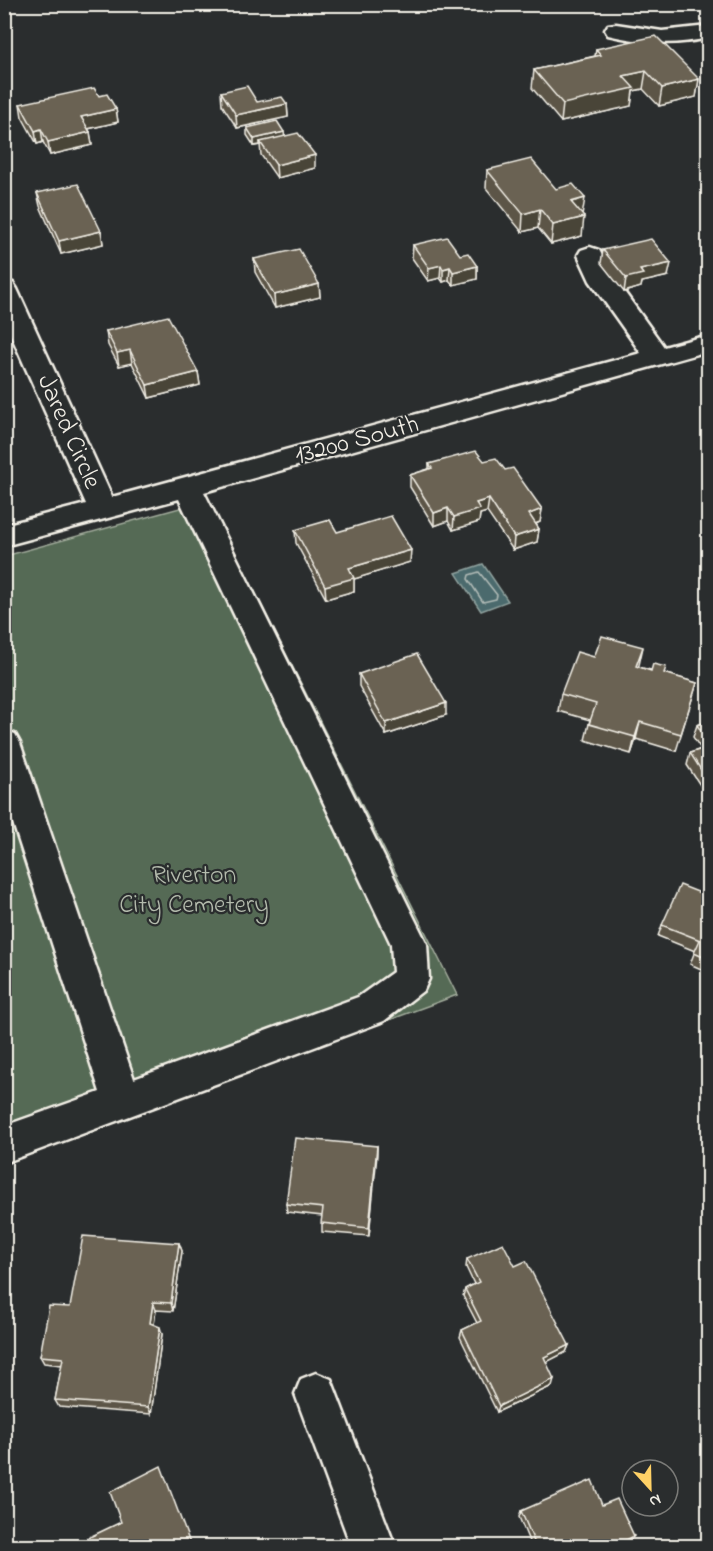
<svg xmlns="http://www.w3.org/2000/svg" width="713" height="1551" font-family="'Indie Flower',sans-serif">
<rect width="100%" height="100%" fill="#2a2d2e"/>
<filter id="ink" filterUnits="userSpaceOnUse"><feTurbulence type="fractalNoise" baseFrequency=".0167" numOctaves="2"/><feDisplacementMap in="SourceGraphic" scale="12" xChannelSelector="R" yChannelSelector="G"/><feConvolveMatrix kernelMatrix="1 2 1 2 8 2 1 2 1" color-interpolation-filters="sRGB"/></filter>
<g filter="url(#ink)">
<polygon fill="#556a55" stroke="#a4ae9e" stroke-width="1.5" points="209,500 457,995 5,1162 5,556"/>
<polygon fill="#4c6b6d" stroke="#8fa19e" stroke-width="1.5" points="483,564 508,601 481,611 456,573"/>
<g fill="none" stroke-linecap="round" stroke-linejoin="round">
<polygon stroke="#b1bbb7" stroke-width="1.5" points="479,572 497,595 496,599 483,602 468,579 469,575"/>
<defs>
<g id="minor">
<path d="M616,24L662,31L708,26V38C673,46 643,43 608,35L605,30L608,25Z"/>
<polygon points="590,247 599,250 615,279 664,347 708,335 708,351 204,492 427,944 429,979 424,990 384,1021 4,1163 4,1126 100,1092 4,795 4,730 15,734 20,743 134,1079 358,997 393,972 391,944 179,499 4,546 4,525 86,504 4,319 4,281 13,283 17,289 112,497 641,353 590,281 578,255 581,250"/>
<polygon points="316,1373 331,1379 395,1546 351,1546 295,1394 301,1379"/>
</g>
</defs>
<use href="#minor" stroke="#f4f1e8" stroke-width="5"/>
<use href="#minor" fill="#2a2d2e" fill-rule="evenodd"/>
</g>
<g fill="#5b5447" stroke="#f4f1e8" stroke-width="1.5">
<polygon points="596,49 699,79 696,97 659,106 643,89 633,91 631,106 561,122 532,88 534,70 595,56"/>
<polygon points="221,92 257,102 287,104 288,117 237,128 222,105"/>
<polygon points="99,96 116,109 118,122 88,129 90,132 92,145 50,155 43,142 37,144 22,117 20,104"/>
<polygon points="247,128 285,136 315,168 277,178 261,155 260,145 254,146 247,135"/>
<polygon points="487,170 556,189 582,215 582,236 551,244 538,228 522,232 486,188"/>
<polygon points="37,193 101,231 103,244 61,254 40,206"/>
<polygon points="413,245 460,255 477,266 477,279 453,285 449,280 443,282 440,278 428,281 412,258"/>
<polygon points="603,250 668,276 642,282 641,287 624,292 601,263"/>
<polygon points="254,259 319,284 320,297 275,308 255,272"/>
<polygon points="106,331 198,372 200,385 149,398 132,363 119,366 108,345"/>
<polygon points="484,461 505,470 542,509 540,522 536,524 539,529 537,542 513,550 487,512 480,514 479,522 453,530 448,521 434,526 410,487 410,475 429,469 429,464"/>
<polygon points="295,530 337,532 410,562 354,579 354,591 326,599 296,543"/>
<polygon points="594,657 664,673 697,683 676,751 636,739 631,754 585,740 590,720 558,711 561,694"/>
<polygon points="359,674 446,715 386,735 359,686"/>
<polygon points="706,708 708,708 708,786 702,788 687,765 690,753 701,749 693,737 697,725 704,723 703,721"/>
<polygon points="708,896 708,972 690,964 695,951 658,936 662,925"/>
<polygon points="377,1146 369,1236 322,1232 322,1216 287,1212 286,1204"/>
<polygon points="179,1243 182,1251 173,1311 156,1310 154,1325 162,1334 151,1414 59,1407 55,1400 62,1365 44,1363 40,1356 70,1307"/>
<polygon points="467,1259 515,1266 569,1345 566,1352 546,1362 552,1386 497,1412 460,1337 462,1330 477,1323 463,1296 465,1289 474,1284 466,1267"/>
<polygon points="602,1505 630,1541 625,1544 626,1546 531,1546 519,1517 521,1511"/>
</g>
<g fill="#4a4539" stroke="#f4f1e8" stroke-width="1.5">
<polygon points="646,71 643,89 633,91 631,106 561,122 563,104 623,76"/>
<polygon points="699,79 696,97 659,106 662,88"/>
<polygon points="287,104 288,117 237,128 236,115"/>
<polygon points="116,109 118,122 83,130 81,117"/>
<polygon points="41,129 43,142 37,144 35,131"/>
<polygon points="90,132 92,145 50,155 48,142"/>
<polygon points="284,132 285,139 260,142 260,145 254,146 254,139"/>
<polygon points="315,155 315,168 277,178 276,165"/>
<polygon points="585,198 582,216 571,202"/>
<polygon points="540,209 538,228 522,232 523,214"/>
<polygon points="584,217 582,236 551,244 553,225"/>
<polygon points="101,231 103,244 61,254 59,241"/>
<polygon points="671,263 668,276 642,282 641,287 624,292 626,278 640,270"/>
<polygon points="441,265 440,278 428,281 429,268"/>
<polygon points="477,266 477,279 453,285 453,272"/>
<polygon points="450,267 449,280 443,282 443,269"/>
<polygon points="319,284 320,297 275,308 274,295"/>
<polygon points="130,350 132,363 119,366 117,353"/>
<polygon points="198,372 200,385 149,398 147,385"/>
<polygon points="489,499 487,512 480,514 479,522 453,530 454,517 476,503"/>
<polygon points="448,508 448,521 434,526 434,513"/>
<polygon points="542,509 540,522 527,527 529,514"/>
<polygon points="539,529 537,542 513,550 514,537"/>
<polygon points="411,550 410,562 354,579 354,591 326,599 325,586 349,568"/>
<polygon points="643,647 639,665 632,684 636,666"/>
<polygon points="446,703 446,715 386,735 386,723"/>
<polygon points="640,722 636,739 631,754 635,737"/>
<polygon points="708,775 708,786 702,788 705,776"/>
<polygon points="377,1146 377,1155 369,1236 369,1228"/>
<polygon points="179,1243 182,1251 173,1311 171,1303"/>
<polygon points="153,1302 156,1310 153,1331 150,1323"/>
<polygon points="160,1327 162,1334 151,1414 148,1407"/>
<polygon points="569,1345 566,1352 541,1365 544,1357"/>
<polygon points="554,1379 552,1386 497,1412 499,1406"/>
<polygon points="634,1536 630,1541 620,1546 624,1541"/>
</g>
<g fill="#6a6252" stroke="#f4f1e8" stroke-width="1.5">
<polygon points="656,36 699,79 662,88 646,71 623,76 634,88 563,104 534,70 601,55 596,49"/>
<polygon points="247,86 257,102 282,97 287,104 236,115 221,92"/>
<polygon points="94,88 99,96 107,94 116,109 81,117 90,132 48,142 41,129 35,131 20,104"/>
<polygon points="277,121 284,132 254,139 247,128"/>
<polygon points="298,133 315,155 276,165 260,142"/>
<polygon points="531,159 556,189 573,184 585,198 571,202 584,217 553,225 540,209 523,214 487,170"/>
<polygon points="78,184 101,231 59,241 37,193"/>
<polygon points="447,237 460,255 468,253 477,266 453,272 450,267 443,269 441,265 429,268 413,245"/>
<polygon points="651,239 671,263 640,270 643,274 626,278 603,250"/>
<polygon points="299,249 319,284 274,295 254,259"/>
<polygon points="168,316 198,372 147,385 130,350 117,353 106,331"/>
<polygon points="476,451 484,461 496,458 505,470 513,468 542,509 529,514 539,529 514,537 489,499 476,503 480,509 454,517 448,508 434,513 410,475 432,468 429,464"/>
<polygon points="391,516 411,550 349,568 354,578 325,586 295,530 330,520 337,532"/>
<polygon points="602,636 643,647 636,666 651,671 653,664 666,667 664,673 697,683 681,734 640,722 635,737 589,724 596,704 561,694 577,652 594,657"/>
<polygon points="417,654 446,703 386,723 359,674"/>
<polygon points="708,721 708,742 697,725"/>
<polygon points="708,747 708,775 705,776 690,753"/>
<polygon points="680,885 708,896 708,959 694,953 700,940 662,925"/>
<polygon points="295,1138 377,1146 369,1228 321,1223 323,1208 286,1204"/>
<polygon points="83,1236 179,1243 171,1303 153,1302 150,1323 160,1327 148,1407 55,1400 63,1358 40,1356 49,1306 70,1307"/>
<polygon points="503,1243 515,1266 526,1261 569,1345 544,1357 554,1379 499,1406 462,1330 481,1321 465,1289 479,1282 467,1259"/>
<polygon points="161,1466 191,1546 71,1546 121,1522 110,1492"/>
<polygon points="592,1480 602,1505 617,1499 634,1536 624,1541 626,1546 536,1546 521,1511"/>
</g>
</g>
<g text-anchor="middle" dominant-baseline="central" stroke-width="4.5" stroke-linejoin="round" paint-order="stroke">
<g font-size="26" fill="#f4f1e8" stroke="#2a2d2e">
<text transform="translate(68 432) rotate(66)">Jared Circle</text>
<text transform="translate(357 441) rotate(-15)">13200 South</text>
</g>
<g font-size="26" fill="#b4bbad" stroke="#2a2d2e">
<text x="194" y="876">Riverton<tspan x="194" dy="30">City Cemetery</tspan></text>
</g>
</g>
<rect width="713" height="1551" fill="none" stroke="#2a2d2e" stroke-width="24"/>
<rect x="12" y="12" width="689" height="1527" fill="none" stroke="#f4f1e8" stroke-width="2" filter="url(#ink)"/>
<g transform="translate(650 1488) rotate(158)"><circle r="28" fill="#2a2d2e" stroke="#7b7b78" stroke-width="1.5"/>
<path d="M0-4.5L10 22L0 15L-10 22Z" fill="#ffd166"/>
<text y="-9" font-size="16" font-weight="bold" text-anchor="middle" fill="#f4f1e8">N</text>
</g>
</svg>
